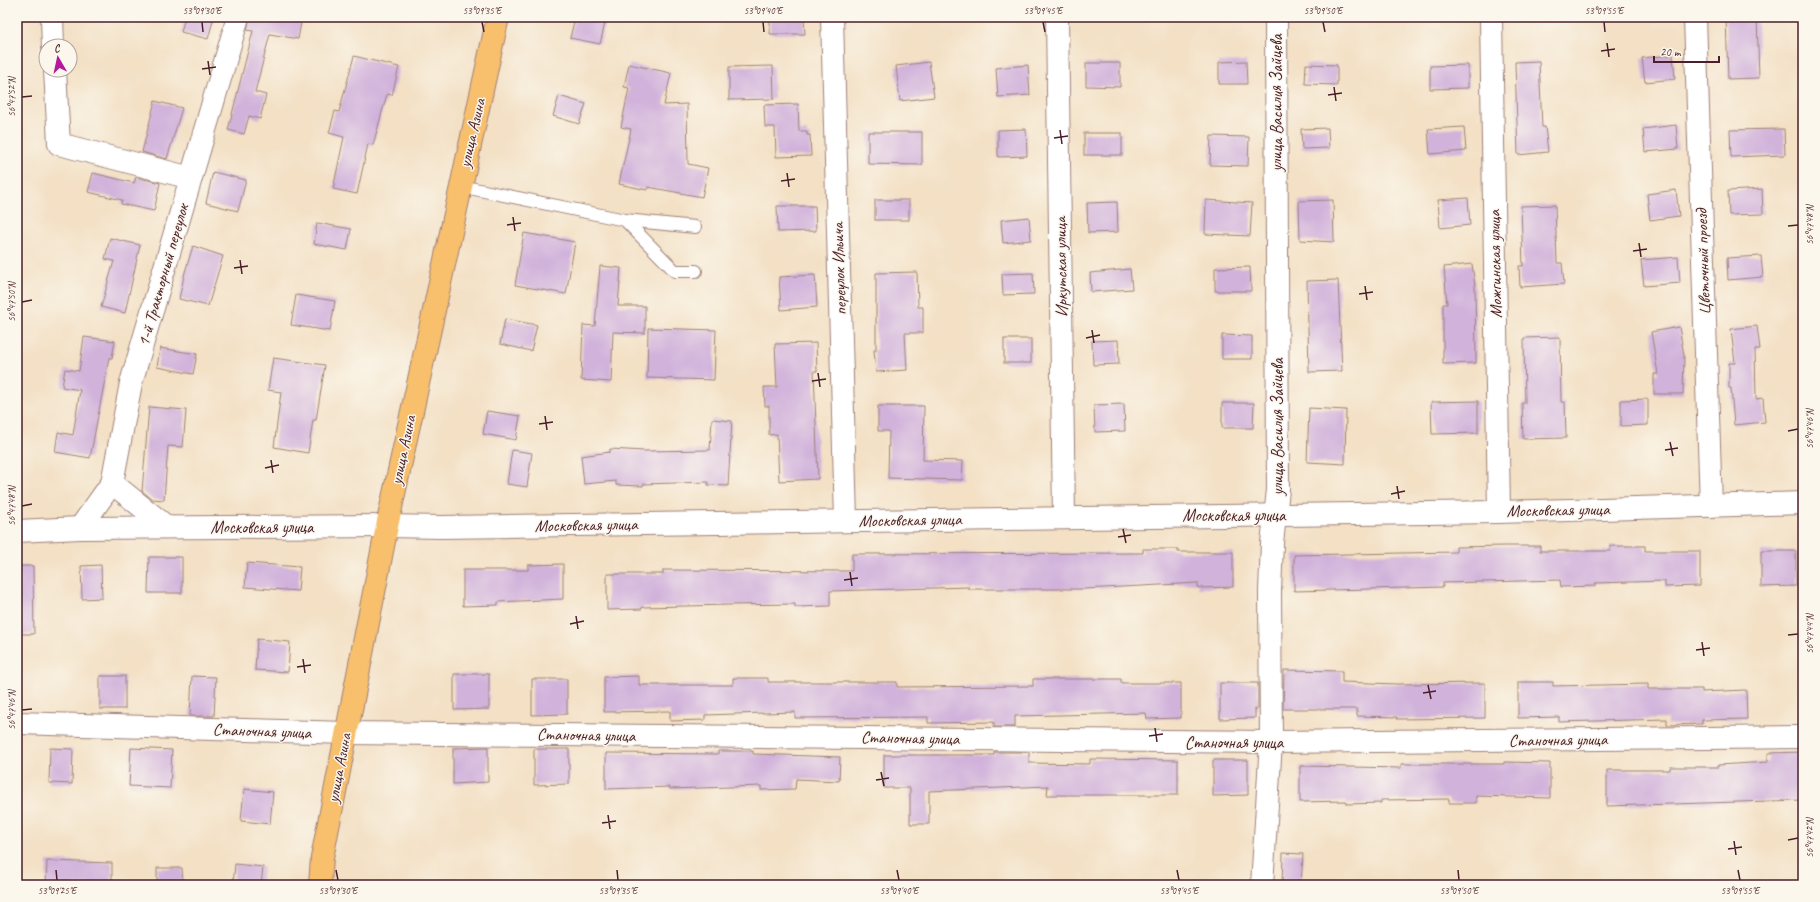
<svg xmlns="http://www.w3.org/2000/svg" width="1820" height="902" font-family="Caveat,sans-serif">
<rect width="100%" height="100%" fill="#fbf7ec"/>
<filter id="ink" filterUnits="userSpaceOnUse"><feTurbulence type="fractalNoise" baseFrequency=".025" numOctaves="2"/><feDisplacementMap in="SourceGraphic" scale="8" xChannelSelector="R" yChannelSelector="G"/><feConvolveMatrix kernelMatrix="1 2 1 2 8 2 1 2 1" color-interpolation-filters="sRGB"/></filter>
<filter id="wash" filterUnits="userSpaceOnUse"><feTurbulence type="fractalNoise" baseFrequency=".012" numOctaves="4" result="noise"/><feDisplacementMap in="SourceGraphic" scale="16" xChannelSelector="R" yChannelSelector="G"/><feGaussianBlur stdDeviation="0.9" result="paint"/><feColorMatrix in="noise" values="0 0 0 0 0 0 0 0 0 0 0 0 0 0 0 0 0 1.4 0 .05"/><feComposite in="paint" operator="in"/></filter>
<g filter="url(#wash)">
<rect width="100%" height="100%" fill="#f3e0c5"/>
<g id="blocks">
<g fill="#d1b2db">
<polygon points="185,17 214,17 208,39 181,32"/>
<polygon points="250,17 302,17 298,39 270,34 255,92 266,95 260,119 249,116 244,134 228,130 253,31 247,30"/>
<polygon points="575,17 605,23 600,44 570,38"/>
<polygon points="770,17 804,17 805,34 770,34"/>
<polygon points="1726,17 1757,17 1759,78 1728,79"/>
<polygon points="1673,55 1675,79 1645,82 1642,58"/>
<polygon points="354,56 399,67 392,95 387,94 373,145 368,144 357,194 333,189 344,137 329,133 335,111 339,112"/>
<polygon points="1246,61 1247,84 1219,84 1219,62"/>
<polygon points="1539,61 1542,127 1545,127 1548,152 1518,155 1515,62"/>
<polygon points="929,62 934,97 900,101 896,66"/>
<polygon points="1086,63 1120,63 1120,87 1086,86"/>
<polygon points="629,64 671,73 664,105 687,104 688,164 708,168 702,197 648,187 647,190 619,184 631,129 621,127 629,88 624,87"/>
<polygon points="1306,64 1337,65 1337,85 1305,84"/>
<polygon points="1028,65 1030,95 998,97 996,68"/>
<polygon points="1468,65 1468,88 1430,89 1430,66"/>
<polygon points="773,66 774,99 729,100 729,67"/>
<polygon points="559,96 586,104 579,124 553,116"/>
<polygon points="155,101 182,108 167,159 142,152"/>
<polygon points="798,104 799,131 807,131 807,135 810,135 811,156 776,157 775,127 765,127 764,105"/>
<polygon points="1676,125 1678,149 1645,152 1643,129"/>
<polygon points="1464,127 1466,151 1430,154 1428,129"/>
<polygon points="1328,128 1329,148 1302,149 1301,129"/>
<polygon points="1026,129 1027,156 998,157 998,130"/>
<polygon points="1784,129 1785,155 1731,157 1730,130"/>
<polygon points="868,132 922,132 922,165 868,164"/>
<rect x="1084" y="133" width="38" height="22"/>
<polygon points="1211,136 1249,137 1248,166 1210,165"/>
<polygon points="213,172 246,180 238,211 206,203"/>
<polygon points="93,173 134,183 136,177 160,183 154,211 121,204 122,200 88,192"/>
<polygon points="1762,189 1763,214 1729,215 1728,191"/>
<polygon points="1676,190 1679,216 1650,220 1647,194"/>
<polygon points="1468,198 1470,225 1440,228 1438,200"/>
<rect x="875" y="200" width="34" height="20"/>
<polygon points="1206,200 1252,203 1250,236 1205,234"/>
<polygon points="1333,200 1334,242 1300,240 1299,201"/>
<polygon points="1117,202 1118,232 1088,233 1087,203"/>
<polygon points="1555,205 1557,263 1562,263 1564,284 1520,287 1519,266 1523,266 1521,206"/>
<polygon points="777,206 815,206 816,231 778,232"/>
<polygon points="1029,217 1031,240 1003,243 1001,220"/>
<polygon points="317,223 351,229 347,250 314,244"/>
<polygon points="524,233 575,242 566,294 515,285"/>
<polygon points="110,238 140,245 125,313 101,307 114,261 105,259"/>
<polygon points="193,246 223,256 208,306 179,299 185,272"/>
<polygon points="1761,256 1763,277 1728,280 1727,258"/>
<polygon points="1678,257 1680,283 1644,286 1641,260"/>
<polygon points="1472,264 1475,286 1476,363 1443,364 1443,304 1447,304 1444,267"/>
<polygon points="600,266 621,268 618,306 645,306 645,333 613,332 611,382 581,380 583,325 595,326"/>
<polygon points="1250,267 1251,291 1215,291 1215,268"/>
<polygon points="1130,269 1132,289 1091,292 1090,273"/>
<polygon points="917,272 918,307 923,307 923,333 905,333 907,370 876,372 874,350 876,350 876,273"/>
<polygon points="1033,273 1034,294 1003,295 1002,274"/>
<polygon points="815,275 817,307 781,310 779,277"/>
<polygon points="1338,280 1342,371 1309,372 1307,281"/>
<polygon points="296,295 335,301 330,331 291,325"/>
<polygon points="505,319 537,325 531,351 500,344"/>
<polygon points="1757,326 1760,349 1755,349 1756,399 1763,398 1765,422 1734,425 1731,388 1729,388 1729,363 1735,363 1731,329"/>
<polygon points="1679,327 1684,355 1683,394 1654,394 1654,374 1658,374 1651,332"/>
<polygon points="648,328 716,330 714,380 647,378"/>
<polygon points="1222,335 1252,336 1252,359 1222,359"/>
<polygon points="84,337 115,341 112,358 109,358 90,458 55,452 58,432 73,435 80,390 62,387 65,369 79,371"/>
<polygon points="1560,337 1561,402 1565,402 1566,438 1523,439 1522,403 1525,403 1524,338"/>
<rect x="1004" y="339" width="27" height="24"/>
<polygon points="1118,340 1119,364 1093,365 1092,341"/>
<polygon points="816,343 817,371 814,371 818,479 779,481 777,434 769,435 769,406 765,406 764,387 777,387 775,344"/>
<polygon points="160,348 197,354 193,374 157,367"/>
<polygon points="273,358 325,365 316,420 313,420 308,453 274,447 281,392 268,390"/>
<polygon points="1648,399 1648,425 1621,426 1621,400"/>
<polygon points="1478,401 1478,433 1432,434 1431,402"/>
<polygon points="1222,403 1254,403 1253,428 1222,428"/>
<polygon points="1124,404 1125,431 1095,432 1094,405"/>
<polygon points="878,406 924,406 923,460 963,461 962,480 888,478 889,431 878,431"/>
<polygon points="149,407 186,410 183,447 168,446 164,500 152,499 142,491"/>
<polygon points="1309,408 1346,410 1345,464 1307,462"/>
<polygon points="487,411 520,416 516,440 483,434"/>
<polygon points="712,419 732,421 728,486 708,485 708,482 643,484 643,486 616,485 616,481 584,484 581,456 610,452 610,449 644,451 710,450"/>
<polygon points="512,450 532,453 527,487 507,484"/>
<polygon points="1505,546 1540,546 1540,551 1610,551 1610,546 1645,546 1645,551 1700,551 1700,586 1665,587 1665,581 1595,583 1595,586 1561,587 1560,580 1443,583 1443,587 1294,591 1294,555 1456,552 1456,547"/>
<polygon points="1143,549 1178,549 1178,552 1233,552 1233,587 1198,588 1198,583 1084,589 969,589 969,587 830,591 830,606 795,607 795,604 729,605 642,607 642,609 607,610 607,574 663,574 663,570 852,571 852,554 1143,553"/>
<polygon points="1761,551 1796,551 1796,586 1761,587"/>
<polygon points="149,557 182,557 182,593 148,593"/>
<polygon points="247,563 300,567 298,591 245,587"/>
<polygon points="563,564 563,599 498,602 498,605 463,606 463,570 528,570 528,565"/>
<polygon points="101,565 102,598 82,599 81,566"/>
<polygon points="17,566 33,566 34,634 17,634"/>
<polygon points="257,639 290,642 288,672 255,670"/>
<polygon points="1284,670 1342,671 1342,682 1397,684 1485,683 1485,718 1397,719 1397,717 1357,716 1357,709 1283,709"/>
<polygon points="454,674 489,674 489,709 454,710"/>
<rect x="100" y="676" width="25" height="33"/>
<polygon points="192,676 216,677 214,716 190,716"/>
<polygon points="639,676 639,685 733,685 733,678 768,678 768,682 897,682 897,687 1033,686 1033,679 1121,679 1121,683 1181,683 1181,718 1147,719 1146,713 1015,716 1015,727 994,727 994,722 928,723 928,717 795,718 795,712 705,715 705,720 670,721 670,711 604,712 604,677"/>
<polygon points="532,679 567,679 567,714 532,715"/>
<polygon points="1518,682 1553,682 1553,686 1648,684 1648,689 1702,689 1702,692 1746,690 1747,719 1702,720 1702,724 1667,725 1667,719 1559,722 1559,717 1518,718"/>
<polygon points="1220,683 1258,683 1258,709 1255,709 1255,718 1220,719"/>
<polygon points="488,747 488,782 453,784 453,748"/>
<polygon points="50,748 73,749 72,784 49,783"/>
<polygon points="131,748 172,750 170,788 129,786"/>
<polygon points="534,749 569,749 569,784 534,785"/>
<polygon points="718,751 753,751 753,754 840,757 839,781 796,779 795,789 761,790 761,786 670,789 670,787 606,789 606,753 718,754"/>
<polygon points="994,752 1029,752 1029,763 1090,764 1090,759 1178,760 1178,795 1047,795 1048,786 929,791 929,824 910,824 910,788 884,788 884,755 994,755"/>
<polygon points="1801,752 1803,800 1607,806 1607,770 1670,770 1670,767 1718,767 1718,765 1768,762 1768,753"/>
<polygon points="1213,760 1248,760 1248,795 1213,796"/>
<polygon points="1504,762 1550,763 1550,798 1476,796 1476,803 1449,803 1449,799 1381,800 1381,803 1346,804 1346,801 1300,802 1300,766 1401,768 1401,764 1504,764"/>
<polygon points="244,789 273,792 270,824 241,821"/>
<polygon points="1283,853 1303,854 1301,885 1282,885"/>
<polygon points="47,861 112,863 112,885 46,885"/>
<polygon points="235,864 263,867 261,885 233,885"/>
<polygon points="157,868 182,868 183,885 157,885"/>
</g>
</g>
</g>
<g filter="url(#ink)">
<use href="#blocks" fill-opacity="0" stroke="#9e8078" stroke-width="1"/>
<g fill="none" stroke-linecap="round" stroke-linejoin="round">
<defs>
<g id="service">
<polyline points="460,186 625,220 675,271 696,271"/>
<polyline points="625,220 695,227"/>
</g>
<g id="minor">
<polyline points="52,17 53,46"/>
<polyline points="832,17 846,521"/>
<polyline points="1057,17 1064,517"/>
<polyline points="1491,17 1499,512"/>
<polyline points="1695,17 1711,506"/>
<polyline points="55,70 59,144 191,178"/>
<polyline points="112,483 167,527"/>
<polyline points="80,528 112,483 131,383 238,17"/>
<polyline points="17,531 80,528 387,526"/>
<polyline points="17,723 346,733 1271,742 1803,737"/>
<polyline points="1262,885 1271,742 1270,591 1272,543 1278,490 1276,17"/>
</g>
<polyline id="tertiary" points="387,526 441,527 1499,512 1803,503"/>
<polyline id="primary" points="320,885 322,858 387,526 498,17"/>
</defs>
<use href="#service" stroke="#9e8078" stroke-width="14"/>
<use href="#minor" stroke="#9e8078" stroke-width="24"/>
<use href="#tertiary" stroke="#9e8078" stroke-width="24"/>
<use href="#primary" stroke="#9e8078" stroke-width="24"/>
<use href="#service" stroke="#fff" stroke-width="12"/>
<use href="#minor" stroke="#fff" stroke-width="22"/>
<use href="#tertiary" stroke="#fff" stroke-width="22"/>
<use href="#primary" stroke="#f8bf6c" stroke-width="22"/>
</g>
</g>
<path fill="none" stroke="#4a1f2b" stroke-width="1.5" d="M202,22L203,32M482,22L484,32M763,22L764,32M1043,22L1045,32M1323,22L1325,32M1604,22L1605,32M1607,43L1609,57M1601,51L1615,49M208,61L210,75M202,69L216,67M1334,87L1336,101M1328,95L1342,93M22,97L32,96M1060,130L1062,144M1054,138L1068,136M787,173L789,187M781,181L795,179M513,217L515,231M507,225L521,223M1788,226L1798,225M1639,243L1641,257M1633,251L1647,249M240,260L242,274M234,268L248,266M1365,286L1367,300M1359,294L1373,292M22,302L32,300M1092,330L1094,343M1086,338L1100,335M818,373L820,387M812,381L826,379M545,416L547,430M539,424L553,422M1788,431L1798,429M1670,442L1673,456M1665,450L1678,448M271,460L273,473M265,468L279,465M1397,486L1399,499M1391,494L1405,491M22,506L32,504M1123,529L1126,543M1118,537L1131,535M850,572L852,586M844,580L858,578M576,616L578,629M570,624L584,621M1788,635L1798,634M1702,642L1704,656M1696,650L1710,648M303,659L305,673M297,667L311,665M1428,685L1431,699M1423,693L1436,691M22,710L32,709M1155,728L1157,742M1149,736L1163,734M881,772L884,786M876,780L889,778M608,815L610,829M602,823L616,821M1788,840L1798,838M1734,841L1736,855M1728,849L1742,847M56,870L57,880M336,870L338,880M617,870L618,880M897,870L899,880M1177,870L1179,880M1458,870L1459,880M1738,870L1740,880"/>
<g text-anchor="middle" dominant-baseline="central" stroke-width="3" stroke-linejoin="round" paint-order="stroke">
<g font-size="17" fill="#4a1f2b" stroke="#fbf7ec">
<text transform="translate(1276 103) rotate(-90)">улица Василия Зайцева</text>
<text transform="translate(472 133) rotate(-77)">улица Азина</text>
<text transform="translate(1703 262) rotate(-92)">Цветочный проезд</text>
<text transform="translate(1495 264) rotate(-91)">Можгинская улица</text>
<text transform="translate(1061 267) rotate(-91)">Иркутская улица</text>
<text transform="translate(839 269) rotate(-92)">переулок Ильича</text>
<text transform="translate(163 275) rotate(-74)">1-й Тракторный переулок</text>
<text transform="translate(1277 427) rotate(-90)">улица Василия Зайцева</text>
<text transform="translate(403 450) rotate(-78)">улица Азина</text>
<text transform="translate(1558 510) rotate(-1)">Московская улица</text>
<text x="1234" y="515">Московская улица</text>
<text transform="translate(910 520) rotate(-1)">Московская улица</text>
<text transform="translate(586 525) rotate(-1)">Московская улица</text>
<text x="262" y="527">Московская улица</text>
<text transform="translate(262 731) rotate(2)">Станочная улица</text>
<text transform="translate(586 735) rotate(1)">Станочная улица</text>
<text transform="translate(910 738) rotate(1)">Станочная улица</text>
<text transform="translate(1558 740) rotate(-1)">Станочная улица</text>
<text x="1234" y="742">Станочная улица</text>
<text transform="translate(339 768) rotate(-79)">улица Азина</text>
</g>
</g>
<rect width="1820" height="902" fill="none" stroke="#fbf7ec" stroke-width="44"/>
<g transform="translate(58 58) rotate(351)"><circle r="19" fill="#fbf7ec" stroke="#b4a19f"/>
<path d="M0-3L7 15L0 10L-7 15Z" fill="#b5179e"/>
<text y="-6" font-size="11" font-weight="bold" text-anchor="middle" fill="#4a1f2b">С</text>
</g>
<path d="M1654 56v6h65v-6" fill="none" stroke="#4a1f2b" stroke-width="2"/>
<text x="1660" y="56" font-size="12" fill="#4a1f2b" stroke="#fbf7ec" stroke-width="3" paint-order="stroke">20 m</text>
<rect x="22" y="22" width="1776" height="858" fill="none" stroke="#4a1f2b" stroke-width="1.5"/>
<g font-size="10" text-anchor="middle" fill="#4a1f2b">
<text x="202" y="14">53°09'30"E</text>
<text x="482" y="14">53°09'35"E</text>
<text x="763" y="14">53°09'40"E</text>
<text x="1043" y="14">53°09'45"E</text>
<text x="1323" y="14">53°09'50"E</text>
<text x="1604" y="14">53°09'55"E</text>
<text transform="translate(11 97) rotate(-90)" y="4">56°47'52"N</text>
<text transform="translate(1809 225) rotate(-90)" y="4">56°47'48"N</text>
<text transform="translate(11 302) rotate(-90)" y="4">56°47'50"N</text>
<text transform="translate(1809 429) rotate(-90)" y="4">56°47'46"N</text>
<text transform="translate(11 506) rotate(-90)" y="4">56°47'48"N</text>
<text transform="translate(1809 634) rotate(-90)" y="4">56°47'44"N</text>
<text transform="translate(11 710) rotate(-90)" y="4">56°47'46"N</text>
<text transform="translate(1809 838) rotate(-90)" y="4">56°47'42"N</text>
<text x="57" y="894">53°09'25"E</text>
<text x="338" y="894">53°09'30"E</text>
<text x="618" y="894">53°09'35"E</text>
<text x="899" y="894">53°09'40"E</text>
<text x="1179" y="894">53°09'45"E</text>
<text x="1459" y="894">53°09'50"E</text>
<text x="1740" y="894">53°09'55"E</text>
</g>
</svg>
